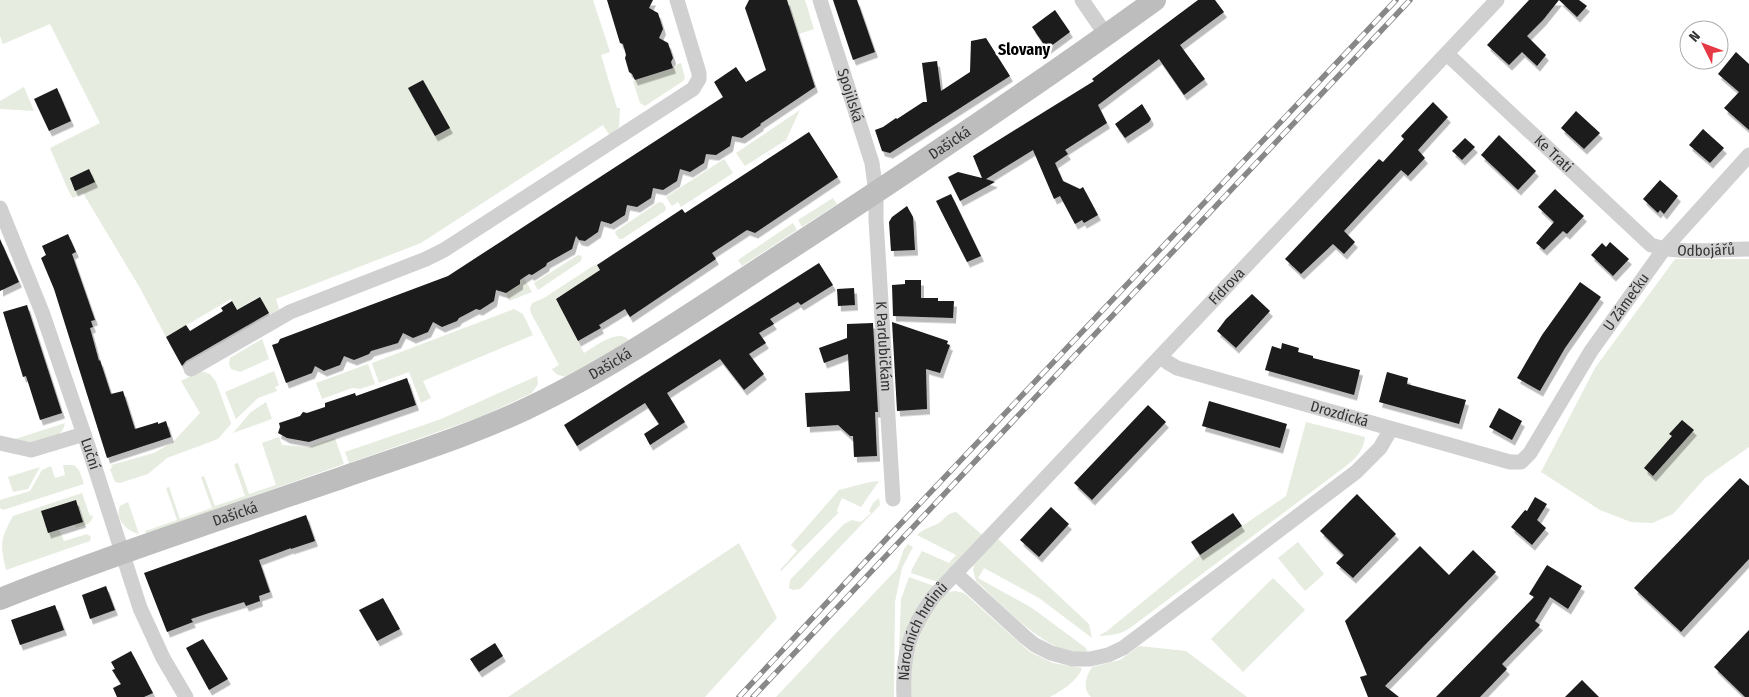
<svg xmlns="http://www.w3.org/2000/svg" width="1749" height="697" font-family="'Fira Sans Condensed',sans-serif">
<defs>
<filter id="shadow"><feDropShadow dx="3" dy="5.5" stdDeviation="0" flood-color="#0004"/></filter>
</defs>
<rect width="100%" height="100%" fill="#fff"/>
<g fill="#e6ecdf">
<polygon points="0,0 593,0 610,52 601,55 617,108 620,108 619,127 610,136 603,125 421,243 276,299 279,309 273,314 270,314 259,297 246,304 256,321 247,327 231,299 166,337 140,288 83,193 73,198 69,192 50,148 100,123 50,24 3,44 0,36"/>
<polygon points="787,0 805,0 814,29 799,34"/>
<polygon points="681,63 685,78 683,81 645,106 640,103 633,81 675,67 675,65"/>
<polygon points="24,87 34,111 0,109 0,101"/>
<polygon points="800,110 786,140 745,166 736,153"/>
<polygon points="724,159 733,173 681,207 678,202 672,206 666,197"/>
<polygon points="833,198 837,204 802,227 798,220"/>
<polygon points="659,202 663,203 666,208 665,211 622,239 619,239 615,233 616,231"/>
<polygon points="793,223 797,230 742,266 738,260"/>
<polygon points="578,255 582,256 581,261 538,290 534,283"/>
<polygon points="1675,259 1749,259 1749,447 1705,478 1673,514 1652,523 1631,522 1600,510 1541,472 1595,368"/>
<path d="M596,264L600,270L556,299L584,353C596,346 618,328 629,340L567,377C560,376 556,375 552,369L559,365L531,313L530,308L532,303L544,298Z"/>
<polygon points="524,278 532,292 509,301 506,293 519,285 520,280"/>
<polygon points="514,309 523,314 533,335 423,381 431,398 421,403 409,372 379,383 372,363"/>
<polygon points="262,339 269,359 240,372 231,369 229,364 230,358"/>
<polygon points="368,364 375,384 360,389 352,388 322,399 316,383"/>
<polygon points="201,371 210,374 216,382 231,423 230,425 218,439 167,458 148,474 120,483 115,482 110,469 112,468 111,465 154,453 173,442 200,413 181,381"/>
<polygon points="274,371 279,385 275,387 277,391 258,398 236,419 225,392"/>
<polygon points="537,376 538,384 532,393 483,416 349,463 345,452 441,419"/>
<polygon points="266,402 272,419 233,433 251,412"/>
<path d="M1306,422L1365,437C1363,451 1357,457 1346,466L1138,622C1124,633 1118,635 1100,636V635L1107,631L1200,555L1286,496Z"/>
<path d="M65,423C61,446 25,443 9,441Z"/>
<polygon points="279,437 282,445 309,447 335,438 344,464 146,534 145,531 177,520 166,488 169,487 180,519 212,508 201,477 204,476 215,506 245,496 234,464 238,463 249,494 276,485 262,443"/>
<polygon points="63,465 74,465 79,470 84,484 3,510 0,508 0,500 30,491 42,470 51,466 55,478 65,475"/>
<polygon points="40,467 28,489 13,492 8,477"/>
<polygon points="879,481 861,507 842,498 837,510 838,513 781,571 780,570 797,551 791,545 839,490 870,482"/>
<path d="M82,493L90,516L93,515C92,525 84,525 76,528L74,524L82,522L83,520L77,501H75L59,529L64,541L87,534L91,537L90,541L6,570C0,543 0,540 13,516Z"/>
<polygon points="879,498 880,505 800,589 793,590 789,588 790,580 844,524 852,520 861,522 871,513 869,511 873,503"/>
<path d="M128,502L139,534C127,531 114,519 120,506Z"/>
<path d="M956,512L982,535L938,582L911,573L912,569L922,551L949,563L956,555L917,535C923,529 931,527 939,523C946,518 946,514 956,512Z"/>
<path d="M997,538L1089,624L1092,638L1039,598L984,568L978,578L1032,608L1086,648L1087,651C1052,661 1000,602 976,581L973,570L974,565Z"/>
<polygon points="1298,542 1324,574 1305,591 1278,558"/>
<polygon points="739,543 777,618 705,697 508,697"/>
<polygon points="908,544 913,547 902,568 895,602 894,697 776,697 897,569 904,549"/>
<polygon points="909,577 934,586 900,653 899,653 901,599"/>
<polygon points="1273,578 1305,610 1243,672 1211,639"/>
<path d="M955,591L964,593L1030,652L1053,663L1082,668C1078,681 1061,691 1050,697H910L911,661L924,624L934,605L948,592Z"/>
<path d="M1139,646L1186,651L1247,697H1091C1082,688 1086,677 1092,667L1120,660Z"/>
</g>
<g fill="#1a1a1a" filter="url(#shadow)">
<polygon points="607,0 653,0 649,8 658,13 663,29 659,38 668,43 673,58 671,62 673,68 635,80 632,74 629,72 625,58 626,55 623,44 620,43"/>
<polygon points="749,0 787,0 815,87 760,124 761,125 742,138 732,136 730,146 716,155 706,154 704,163 690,172 680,169 677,181 663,190 653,188 651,198 637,207 627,205 625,215 611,224 601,221 598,232 585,241 579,240 576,236 572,249 547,263 546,266 532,275 529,274 520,280 520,284 506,293 496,290 494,301 480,310 476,309 459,318 457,321 442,327 433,322 428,332 413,338 403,333 398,343 371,351 369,354 354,360 344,356 340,365 324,371 315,366 312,373 286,383 272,345 278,343 280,339 448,276 723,97 714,82 736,67 746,82 766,70 745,8"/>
<polygon points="833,0 857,0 875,52 853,60"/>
<polygon points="1198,0 1215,0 1224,12 1180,45 1205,79 1184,95 1159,59 1098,105 1107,123 1065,150 1068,154 1055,163 1063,181 1080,189 1083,187 1098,215 1084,223 1082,220 1075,224 1060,196 1054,199 1033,150 986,179 995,182 960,201 948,177 958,172 982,178 973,156 1094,81 1092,79"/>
<polygon points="1529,0 1579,0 1587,6 1577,17 1559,0 1543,20 1527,36 1546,55 1537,66 1522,52 1509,65 1487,45"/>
<polygon points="1055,10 1070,32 1047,49 1032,27"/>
<polygon points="986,38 1010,76 890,153 882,151 875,130 883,127 896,118 897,119 923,102 927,102 922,63 937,61 941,91 970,72 971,41"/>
<polygon points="1736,52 1749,64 1749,130 1724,108 1739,92 1718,74"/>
<polygon points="423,80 450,128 435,136 408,88"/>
<polygon points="57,88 71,121 49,131 34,99"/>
<polygon points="1433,102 1448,117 1418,150 1425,158 1408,176 1401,170 1344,231 1355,242 1344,254 1333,244 1301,274 1285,259 1379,159 1383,162 1404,139 1401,136"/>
<polygon points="1142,104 1151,119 1149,122 1125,138 1115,124"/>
<polygon points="1576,111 1600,133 1584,149 1561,128"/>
<polygon points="1703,129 1724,148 1710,163 1689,145"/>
<polygon points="809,132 838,177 755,233 747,230 712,253 716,259 630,317 625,309 599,325 601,328 578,341 556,299 600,270 597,265 682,209 685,213"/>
<polygon points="1499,135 1536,171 1518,190 1481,155"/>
<polygon points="1465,138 1475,147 1462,160 1452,151"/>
<polygon points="89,169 95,182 75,191 70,178"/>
<polygon points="1660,180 1678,196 1664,214 1660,210 1658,213 1643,199"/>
<polygon points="1555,189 1584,216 1567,234 1563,231 1544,250 1536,243 1554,222 1538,207"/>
<polygon points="951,194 981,256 967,262 936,201"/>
<polygon points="907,206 913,217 915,250 891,251 889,222 892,217"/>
<polygon points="68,234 76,252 72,254 95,320 91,321 93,327 90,328 99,361 100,360 111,394 123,391 135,429 158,422 158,424 166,421 171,437 107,458 54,289 41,258 46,255 42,246"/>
<polygon points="0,239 19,282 0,291"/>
<polygon points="1610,242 1629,259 1613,276 1591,255 1602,243 1606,247"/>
<polygon points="819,263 833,285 801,305 798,302 770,319 774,324 759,333 766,343 749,354 764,374 744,390 720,359 667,393 685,422 650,445 644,434 659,424 645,403 577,446 564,425"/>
<polygon points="905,280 921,280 921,298 938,298 938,301 954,301 953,318 893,316 892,285 905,284"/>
<polygon points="1580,282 1601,297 1565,348 1540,391 1517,378 1542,335"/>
<polygon points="854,288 855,305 838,306 837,289"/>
<polygon points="1252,294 1270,311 1236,348 1217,331 1226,319"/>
<polygon points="260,297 269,313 186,361 182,366 166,337 186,325 190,331 223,311 221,308 232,301 237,310"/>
<polygon points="27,305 62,413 40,420 26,376 23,377 3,312"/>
<polygon points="892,322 948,341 947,344 950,345 940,373 926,369 927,409 897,411"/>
<polygon points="873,323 878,412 875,412 877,456 854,457 853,436 850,436 838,425 807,427 805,393 850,391 848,354 824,363 819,348 847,338 847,324"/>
<polygon points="1282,343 1299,348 1298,352 1313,356 1313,358 1360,370 1354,395 1265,370 1272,346 1281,349"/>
<polygon points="1387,372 1408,378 1407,384 1466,400 1459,424 1379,402"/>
<polygon points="407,378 416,405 309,442 287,438 278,433 280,427 279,423 300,416 303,412 307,413 325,407 325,403 355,393 356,396"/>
<polygon points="1209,401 1287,424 1280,448 1202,426"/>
<polygon points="1148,405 1166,422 1092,500 1074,483"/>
<polygon points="1499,408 1522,421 1512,440 1489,427"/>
<polygon points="1682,420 1694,430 1653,476 1644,468 1672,436 1669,434"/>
<polygon points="1740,478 1749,486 1749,559 1681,632 1634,588"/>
<polygon points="1357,494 1396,534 1353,578 1336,563 1344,555 1320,531"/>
<polygon points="1535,497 1547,504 1537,520 1546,528 1532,545 1511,527 1525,510 1527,511"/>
<polygon points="76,500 83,522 48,533 41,511"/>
<polygon points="1051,507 1069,524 1039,557 1020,540"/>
<polygon points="1233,513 1242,526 1200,555 1191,542"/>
<polygon points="306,515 315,541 291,549 291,548 259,560 270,592 259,596 260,601 246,606 244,602 209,613 191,619 193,622 167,632 144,573"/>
<polygon points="1420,546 1449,575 1473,550 1496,572 1385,686 1399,697 1368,697 1360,677 1367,675 1345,621"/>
<polygon points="1547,565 1582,586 1568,609 1550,597 1535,621 1540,625 1502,664 1507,669 1480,697 1436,697 1534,597 1529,594"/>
<polygon points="106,586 115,610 90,619 82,595"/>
<polygon points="383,598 400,629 377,641 359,610"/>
<polygon points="55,605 64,630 20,645 11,620"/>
<polygon points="1749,630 1749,697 1745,697 1714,667"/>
<polygon points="203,639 228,679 209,690 186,648"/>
<polygon points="495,643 503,656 479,672 470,659"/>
<polygon points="131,651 153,693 144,697 117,697 113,688 121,684 112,670 115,669 111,662"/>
<polygon points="1582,680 1599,697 1565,697"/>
</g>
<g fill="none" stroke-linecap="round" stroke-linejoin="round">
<g stroke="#d0d0d0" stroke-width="15">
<path id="s1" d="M820,0L872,163L876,193V220L893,499"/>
<polyline points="1082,0 1106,35"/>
<path id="s2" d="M1447,54L1651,245C1681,255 1717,249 1749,249"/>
<path id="s3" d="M0,208L42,312L88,446L140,608L163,658L186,697"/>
<path id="s4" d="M1161,356L1167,362L1177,368L1510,462H1521L1530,453L1591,351L1664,249L1749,155"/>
<polyline points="191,369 290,312 426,259 444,250 693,89 699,79 699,73 677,0"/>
<polyline points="0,443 31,450 84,434"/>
<polyline points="955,573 1025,637 1035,645 1051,653 1073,659 1090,659 1108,655 1123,648 1139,636 1356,472 1380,448 1391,429"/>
<path id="s5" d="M904,697C902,655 909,630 934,596L1497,0"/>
</g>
<path stroke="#bdbdbd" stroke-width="22" id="s6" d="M0,599C112,555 227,517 341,478C403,456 467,437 526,409C615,367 697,309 779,256C906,173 1032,89 1155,0"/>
<defs>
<g id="rail">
<polyline points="739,697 890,535 1396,0"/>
<polyline points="753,697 1410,0"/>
</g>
</defs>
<use href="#rail" stroke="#888" stroke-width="5.5"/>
<use href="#rail" stroke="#fff" stroke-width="4" stroke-dasharray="11" stroke-linecap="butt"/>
</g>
<g text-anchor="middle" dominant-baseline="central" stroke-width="5" stroke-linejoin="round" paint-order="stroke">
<g font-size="15" fill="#333" stroke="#fff">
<text stroke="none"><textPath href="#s1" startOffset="100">Spojilská</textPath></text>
<text stroke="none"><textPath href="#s6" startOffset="1060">Dašická</textPath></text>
<text stroke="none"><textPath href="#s2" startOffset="146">Ke Trati</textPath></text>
<text stroke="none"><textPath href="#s2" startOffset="335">Odbojářů</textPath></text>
<text stroke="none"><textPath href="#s5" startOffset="534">Fidrova</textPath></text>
<text stroke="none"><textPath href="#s4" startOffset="569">U Zámečku</textPath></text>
<text stroke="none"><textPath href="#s1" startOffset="355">K Pardubičkám</textPath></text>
<text stroke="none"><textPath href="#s6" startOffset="655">Dašická</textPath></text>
<text stroke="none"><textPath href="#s4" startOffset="189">Drozdická</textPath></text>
<text stroke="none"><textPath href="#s3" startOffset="262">Luční</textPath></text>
<text stroke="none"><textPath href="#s6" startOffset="250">Dašická</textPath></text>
<text stroke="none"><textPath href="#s5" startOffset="70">Národních hrdinů</textPath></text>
</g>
<g font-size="16" font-weight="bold" fill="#000" stroke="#fff">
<text x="1024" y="49">Slovany</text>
</g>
</g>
<g transform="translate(1704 45) rotate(312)"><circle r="24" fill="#ffffff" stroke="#adadad"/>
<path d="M0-4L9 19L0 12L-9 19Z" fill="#e63946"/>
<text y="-8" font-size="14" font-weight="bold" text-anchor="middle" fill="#333333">N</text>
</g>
</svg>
